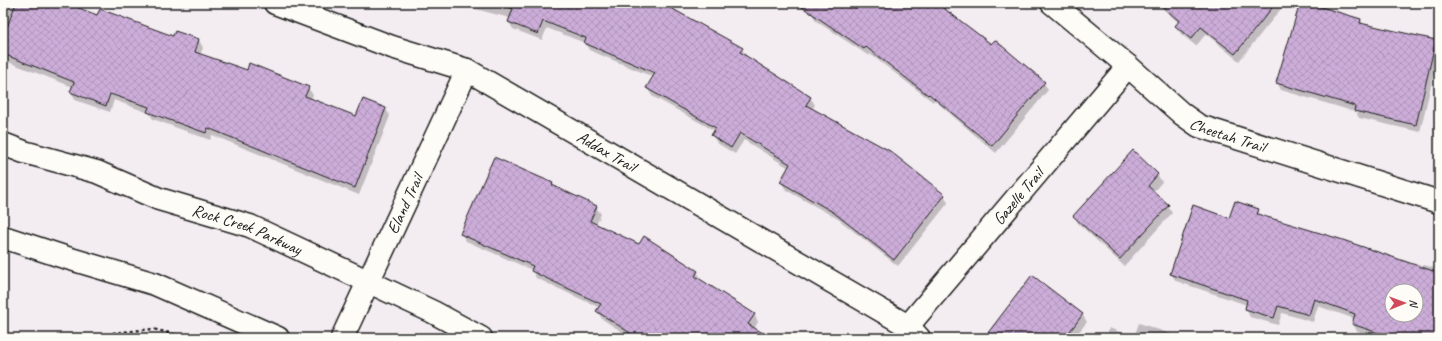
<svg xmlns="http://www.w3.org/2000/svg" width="1442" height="341" font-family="Caveat,sans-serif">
<defs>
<pattern id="building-cross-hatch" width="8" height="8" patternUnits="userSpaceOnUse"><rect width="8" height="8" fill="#ccadd9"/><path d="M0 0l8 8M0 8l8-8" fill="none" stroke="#af94ba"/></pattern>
</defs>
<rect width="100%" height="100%" fill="#f3ecf1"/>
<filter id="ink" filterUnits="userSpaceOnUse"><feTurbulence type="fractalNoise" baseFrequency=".025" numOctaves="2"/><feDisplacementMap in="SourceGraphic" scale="8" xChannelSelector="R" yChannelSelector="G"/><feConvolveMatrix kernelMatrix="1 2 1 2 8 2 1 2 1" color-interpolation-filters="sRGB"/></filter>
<g filter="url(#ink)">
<g fill="#0003" fill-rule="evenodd">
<polygon points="3,3 63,3 98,16 174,37 175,33 199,40 203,48 200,55 247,71 308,88 313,95 311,99 357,118 386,109 390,116 359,195 212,135 210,140 153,119 149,113 114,100 110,112 75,100 71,92 73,87 3,60"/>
<polygon points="452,3 664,3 668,5 671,9 742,49 747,57 810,97 815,105 812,109 944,195 948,203 898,266 838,219 786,190 781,182 789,168 744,140 735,154 717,143 712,135 715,131 652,96 647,88 653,77 589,50 585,43 547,28 542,40 513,29 509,22 510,18"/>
<polygon points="806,3 936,3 1044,83 1048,90 996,153 934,100 933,102 870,54 869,56 816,21"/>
<polygon points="1156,3 1283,3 1284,5 1239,61 1206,34 1196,46 1181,34 1176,26 1179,23"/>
<polygon points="1301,3 1361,20 1363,24 1435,41 1439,48 1439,51 1420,132 1359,118 1356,112 1281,90 1277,82"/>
<polygon points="1157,174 1162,182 1153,192 1168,206 1172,213 1124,266 1078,223 1074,216"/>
<polygon points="552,184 553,187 596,207 601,214 596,225 697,271 701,279 700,280 754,314 758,322 754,329 760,338 632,338 602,319 597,311 600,308 536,278 532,270 466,241 461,234"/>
<path d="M1258,210L1262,217L1423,268L1424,265L1439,269V338H1378L1357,331L1353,324L1355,319L1318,306L1313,322L1282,313L1278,325L1250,317L1246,309L1247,305L1176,281L1171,274L1230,219ZM1392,291H1416V315H1392Z"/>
<polygon points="1082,314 1087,322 1074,338 985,338"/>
<polygon points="1139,323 1171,334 1174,338 1106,338 1109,328 1134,337"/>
</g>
<g fill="url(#building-cross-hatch)" stroke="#1c1c1c" fill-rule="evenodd">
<polygon points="16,3 66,3 97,15 100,9 173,36 175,31 199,39 195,52 247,70 249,63 309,87 305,96 356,116 363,99 386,108 355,188 208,128 206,133 147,112 149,107 110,94 106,106 70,92 74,82 3,54 3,38"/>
<polygon points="501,3 662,3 743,48 740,52 811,97 806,105 890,151 945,195 894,260 833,212 780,182 790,164 740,133 731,148 711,135 716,128 646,88 655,73 584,43 586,38 543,21 538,34 508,22 513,9 501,4"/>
<polygon points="796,3 937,3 991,44 995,40 1045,82 992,146 929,94 928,95 866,47 864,49"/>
<polygon points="1159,3 1276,3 1235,54 1201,27 1191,39 1175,26 1179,21"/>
<polygon points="1300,3 1308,3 1361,19 1360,23 1436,40 1416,125 1354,111 1355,106 1276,83"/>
<polygon points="1133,150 1158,174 1148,186 1169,205 1120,259 1073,216"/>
<polygon points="494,157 553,183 552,185 597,206 590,221 639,244 644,236 698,271 695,276 755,314 748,324 771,338 638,338 596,311 601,304 531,271 533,266 460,234"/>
<path d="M1235,201L1259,209L1257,214L1340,239L1439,273V338H1393L1352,324L1355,314L1314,299L1309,315L1278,306L1274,318L1245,309L1247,300L1170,274L1193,205L1229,218ZM1392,291H1416V315H1392Z"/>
<polygon points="1032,275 1083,314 1065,338 984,338"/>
</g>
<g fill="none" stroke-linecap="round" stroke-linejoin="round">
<defs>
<g id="street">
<path id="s1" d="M275,3L392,47L467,70L908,326L919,338"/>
<path id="s2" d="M1052,3L1128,66L1182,114L1199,126L1439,202"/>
<path id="s3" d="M908,326L1128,66"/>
<path id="s4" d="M342,338L467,70"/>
</g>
<g id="secondary">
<path id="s5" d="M3,144L24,152L97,172L159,199L250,226L433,312L481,338"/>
<polyline points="3,237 64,257 155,284 278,338"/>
</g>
</defs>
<use href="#street" stroke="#1c1c1c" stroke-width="25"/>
<use href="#secondary" stroke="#1c1c1c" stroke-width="25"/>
<polyline stroke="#1c1c1c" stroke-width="2.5" stroke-dasharray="3 3" stroke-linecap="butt" points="102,338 112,333 153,329 189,338"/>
<use href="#street" stroke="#fdfcf7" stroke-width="22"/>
<use href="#secondary" stroke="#fdfcf7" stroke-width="22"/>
</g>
</g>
<g text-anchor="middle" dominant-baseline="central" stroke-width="3" stroke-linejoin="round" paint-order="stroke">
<g font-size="17" fill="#1c1c1c" stroke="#fdfcf7">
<text stroke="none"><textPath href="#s2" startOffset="222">Cheetah Trail</textPath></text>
<text stroke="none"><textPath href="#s1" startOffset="365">Addax Trail</textPath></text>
<text stroke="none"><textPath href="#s3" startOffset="170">Gazelle Trail</textPath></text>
<text stroke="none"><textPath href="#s4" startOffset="148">Eland Trail</textPath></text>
<text stroke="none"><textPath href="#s5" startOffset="259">Rock Creek Parkway</textPath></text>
</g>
</g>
<rect width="1442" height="341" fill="none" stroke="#fdfcf7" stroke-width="16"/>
<rect x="8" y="8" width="1426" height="325" fill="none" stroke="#1c1c1c" stroke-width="1.5" filter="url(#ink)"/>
<g transform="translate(1404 303) rotate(89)"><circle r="19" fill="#fdfcf7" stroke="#a3a29f"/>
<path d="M0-3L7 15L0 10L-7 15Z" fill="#d1495b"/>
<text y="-6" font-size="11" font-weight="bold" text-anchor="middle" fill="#1c1c1c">N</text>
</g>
</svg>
